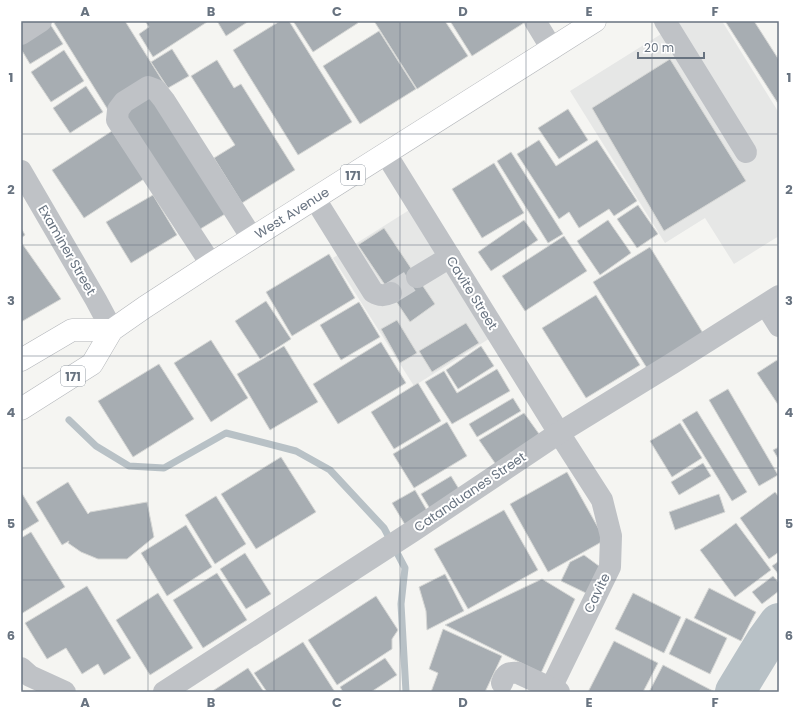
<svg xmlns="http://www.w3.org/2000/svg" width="800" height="713" font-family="Poppins,sans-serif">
<rect width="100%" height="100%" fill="#f5f5f2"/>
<g fill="#e6e7e6">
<polygon points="682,21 722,21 779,113 779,236 734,264 705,218 665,243 570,91"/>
<polygon points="414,207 495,335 414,386 333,258"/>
</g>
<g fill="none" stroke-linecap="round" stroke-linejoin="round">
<polyline stroke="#b8c1c6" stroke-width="7" points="69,420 96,446 129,466 164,468 226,433 296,451 330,470 384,528 405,568 401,604 406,692"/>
<polyline stroke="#b8c1c6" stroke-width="40" points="735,692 766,641 779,623"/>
</g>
<g fill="#a7adb2" stroke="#d6d7d5">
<polygon points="57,21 125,21 240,205 187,237 54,23"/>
<polygon points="145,21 207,21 207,22 153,57 139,34 149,27"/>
<polygon points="217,21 249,21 226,36"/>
<polygon points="280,21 289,21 352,122 298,155 233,50"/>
<polygon points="293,21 356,21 358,23 313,52"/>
<polygon points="374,21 445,21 468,56 417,89"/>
<polygon points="450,21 527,21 472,56"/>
<polygon points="725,21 754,21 779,60 779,105"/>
<polygon points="50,24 63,44 30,64 21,49 21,42"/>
<polygon points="379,31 416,89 360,124 323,66"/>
<polygon points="172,49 189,76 168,88 151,62"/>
<polygon points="64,50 84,81 51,102 31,72"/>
<polygon points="670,59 746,181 664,231 592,108"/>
<polygon points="217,60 234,88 241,84 295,170 242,203 214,158 235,145 191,76"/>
<polygon points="86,86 103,112 70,133 53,108"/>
<polygon points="568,109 588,140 559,159 538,128"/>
<polygon points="112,131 144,179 84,218 52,170"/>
<polygon points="539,140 556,166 597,140 637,201 614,216 609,209 579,228 569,212 559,219 517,154"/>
<polygon points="511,152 563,234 548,243 497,161"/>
<polygon points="494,163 524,213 482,238 452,189"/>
<polygon points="153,195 177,235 131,263 106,222"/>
<polygon points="638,205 658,234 637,248 617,219"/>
<polygon points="524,220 538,240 491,271 478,252"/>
<polygon points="608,220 631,253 600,275 577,241"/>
<polygon points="21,228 25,235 21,238"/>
<polygon points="384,228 435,304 410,322 358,245"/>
<polygon points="564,236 587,271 525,311 502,276"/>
<polygon points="21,242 61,299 21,322"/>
<polygon points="650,247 706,338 650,373 593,282"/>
<polygon points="329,254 355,298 292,336 266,292"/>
<polygon points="596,295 640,365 586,398 542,328"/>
<polygon points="266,301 291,339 260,359 235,321"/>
<polygon points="359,302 380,337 341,360 320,325"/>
<polygon points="397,320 417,353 400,363 381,329"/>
<polygon points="466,323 479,343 432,372 419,351"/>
<polygon points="211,340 248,398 211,422 174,363"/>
<polygon points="381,342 406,383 338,424 313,384"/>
<polygon points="284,346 318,402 270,430 237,374"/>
<polygon points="481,346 494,366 458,389 446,370"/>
<polygon points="777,360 779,363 779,406 757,373"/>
<polygon points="159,364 194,419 133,457 98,401"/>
<polygon points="497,369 510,391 452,424 425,382 444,371 457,393"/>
<polygon points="418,383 441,421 394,449 371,412"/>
<polygon points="728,389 778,475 759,486 709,400"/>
<polygon points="513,398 521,411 477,437 469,424"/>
<polygon points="697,411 747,492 732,501 682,420"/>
<polygon points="524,413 542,438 497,466 479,440"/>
<polygon points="447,422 467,456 414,488 393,454"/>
<polygon points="680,423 702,458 672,477 650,441"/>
<polygon points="779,447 779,460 773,450"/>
<polygon points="281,457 316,512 256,549 221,494"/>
<polygon points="703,463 711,476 679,495 671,482"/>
<polygon points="567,472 605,540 548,572 510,504"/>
<polygon points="451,476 462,494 432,512 421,494"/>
<polygon points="68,482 88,514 90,512 147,502 154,537 127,559 98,559 81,552 68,543 69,541 62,545 36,502"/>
<polygon points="415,490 429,514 407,528 392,503"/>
<polygon points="21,492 39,521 21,532"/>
<polygon points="775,492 779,497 779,552 769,559 740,518"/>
<polygon points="719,494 725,512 675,530 669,512"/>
<polygon points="216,496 246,544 215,564 185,515"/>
<polygon points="504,510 538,570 468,609 434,549"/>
<polygon points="736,523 771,570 735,597 700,550"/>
<polygon points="186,525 212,567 167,596 141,553"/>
<polygon points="31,532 65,587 21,614 21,538"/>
<polygon points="245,553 271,594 246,609 220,569"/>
<polygon points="584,555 603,569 590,595 561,581 570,562"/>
<polygon points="779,561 779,575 772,566"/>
<polygon points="217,573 247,620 203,648 173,600"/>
<polygon points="445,574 464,611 427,630 426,611 419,587"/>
<polygon points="773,576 779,583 779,591 762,604 752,592"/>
<polygon points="542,579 575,599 541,673 445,625"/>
<polygon points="87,586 131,658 104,675 98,664 82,674 66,648 47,659 25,623"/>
<polygon points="709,588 756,612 741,641 694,618"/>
<polygon points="158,593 193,648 150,675 116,620"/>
<polygon points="633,593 681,617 664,653 615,629"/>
<polygon points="376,596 398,630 392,639 392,649 337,685 308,640"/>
<polygon points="686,618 727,638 710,674 669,654"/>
<polygon points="443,629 502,656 485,692 431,692 438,673 429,669"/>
<polygon points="614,641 658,663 643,692 588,692"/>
<polygon points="303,642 335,692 267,692 254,673"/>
<polygon points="385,658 397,675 371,692 343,692 340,687"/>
<polygon points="663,665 713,691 713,692 649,692"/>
<polygon points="248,668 264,692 211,692"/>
</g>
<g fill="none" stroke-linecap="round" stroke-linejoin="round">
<polyline stroke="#d2d4d6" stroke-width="22" stroke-dasharray="22 11" stroke-linecap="butt" points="391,293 417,277"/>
<defs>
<g id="major">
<polyline points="21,360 72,330 112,330"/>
<polyline points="21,409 92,364 112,330 145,307 211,264 595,21"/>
</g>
</defs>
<use href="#major" stroke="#b3b6ba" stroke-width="23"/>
<g stroke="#bfc2c6" stroke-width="22">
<polyline points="535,21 552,49"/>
<polyline points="665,21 746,152"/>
<polyline points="21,34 41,21"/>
<polyline points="386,154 559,433 602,500 611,536 610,567 551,688"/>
<polyline points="21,171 96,300 112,330"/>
<path d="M315,199L373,292C380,296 384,296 391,293"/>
<polyline points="211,264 117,120 118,110 124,102 148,87 156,90 164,100 252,238"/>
<polyline points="417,277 450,257"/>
<polyline points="766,305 779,326"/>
<polyline points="21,668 30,676 65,692"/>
<path d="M502,683C505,674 508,672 518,673L559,692"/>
<polyline points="164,692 413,531 559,433 673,363 779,296"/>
</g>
<use href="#major" stroke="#fff" stroke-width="22"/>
</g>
<path fill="none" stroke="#687380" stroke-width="1" stroke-opacity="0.55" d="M148,21V692M274,21V692M400,21V692M526,21V692M652,21V692M21,134H779M21,245H779M21,356H779M21,468H779M21,580H779"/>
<g text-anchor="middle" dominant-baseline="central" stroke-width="4" stroke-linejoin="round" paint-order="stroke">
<g fill="#fff" stroke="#959da6" stroke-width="1">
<rect x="341" y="165" width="24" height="20" rx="3"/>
<rect x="61" y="366" width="24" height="20" rx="3"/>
</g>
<g font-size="12" font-weight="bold" fill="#687380">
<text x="353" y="175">171</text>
<text x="73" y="376">171</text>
</g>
<g font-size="13" fill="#687380" stroke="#fff">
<text transform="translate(292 213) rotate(-32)">West Avenue</text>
<text transform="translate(67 250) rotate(60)">Examiner Street</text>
<text transform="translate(472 293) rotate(58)">Cavite Street</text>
<text transform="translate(470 492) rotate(-34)">Catanduanes Street</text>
<text transform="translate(597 593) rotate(-64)">Cavite</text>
</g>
</g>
<rect width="800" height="713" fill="none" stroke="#ffffff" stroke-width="44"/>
<path d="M638 52v6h66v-6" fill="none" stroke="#687380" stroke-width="2"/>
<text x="644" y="52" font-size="12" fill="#687380" stroke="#ffffff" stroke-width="3" paint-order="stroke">20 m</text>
<rect x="22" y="22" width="756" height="669" fill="none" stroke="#687380" stroke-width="1.5"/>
<g font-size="13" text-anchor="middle" font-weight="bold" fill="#687380">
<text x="85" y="16">A</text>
<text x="211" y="16">B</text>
<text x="337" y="16">C</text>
<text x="463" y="16">D</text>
<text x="589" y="16">E</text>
<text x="715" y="16">F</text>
<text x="11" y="82">1</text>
<text x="789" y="82">1</text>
<text x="11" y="194">2</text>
<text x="789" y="194">2</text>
<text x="11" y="305">3</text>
<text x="789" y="305">3</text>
<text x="11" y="417">4</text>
<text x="789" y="417">4</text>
<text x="11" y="528">5</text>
<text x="789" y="528">5</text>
<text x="11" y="640">6</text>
<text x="789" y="640">6</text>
<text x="85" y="707">A</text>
<text x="211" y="707">B</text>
<text x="337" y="707">C</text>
<text x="463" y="707">D</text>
<text x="589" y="707">E</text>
<text x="715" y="707">F</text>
</g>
</svg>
